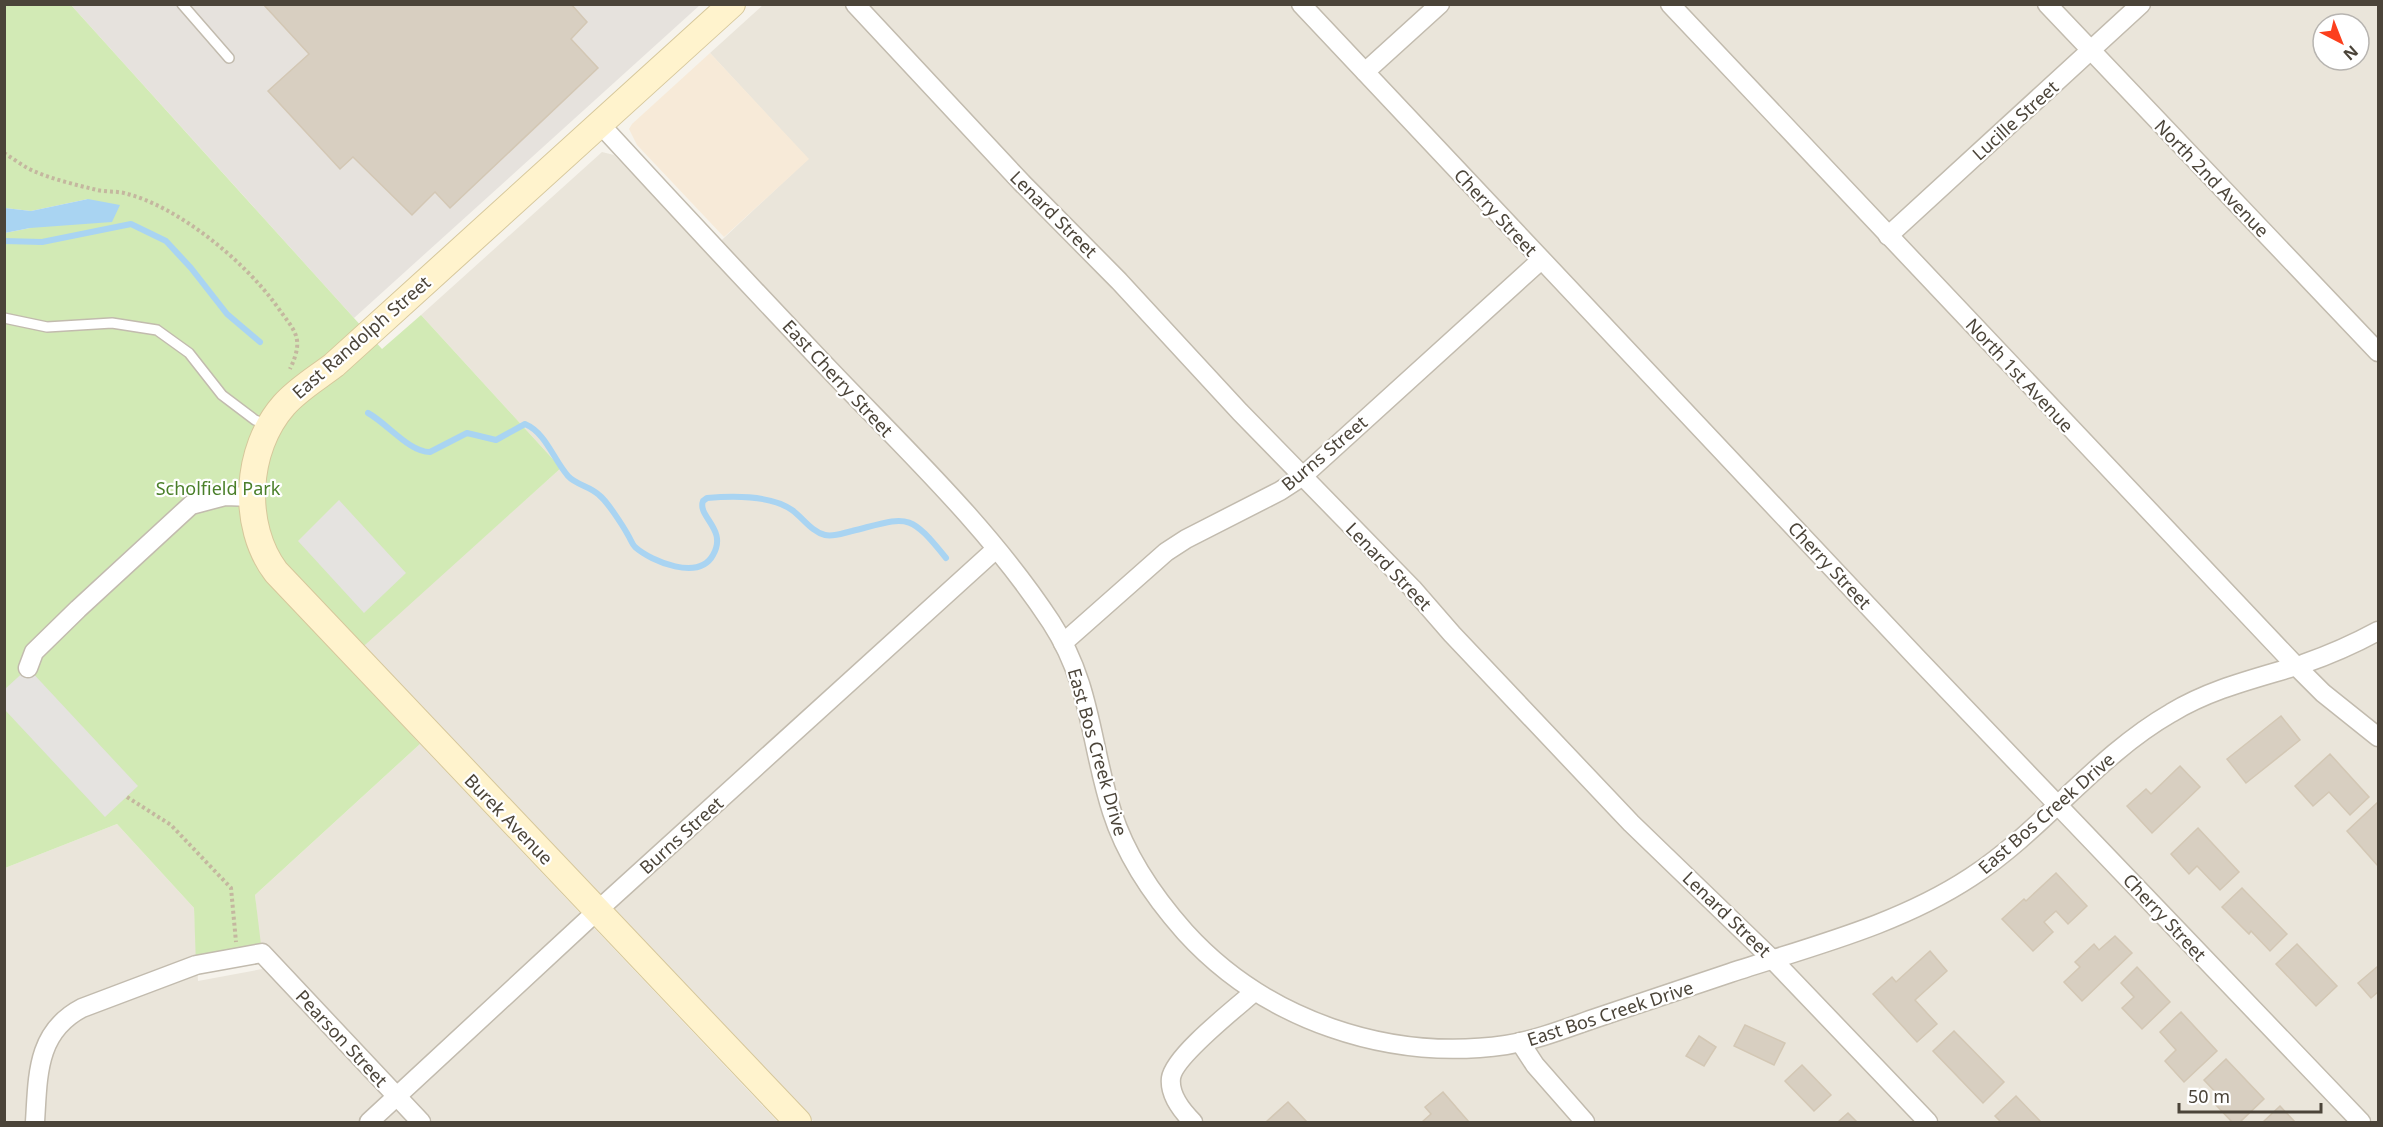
<svg xmlns="http://www.w3.org/2000/svg" width="2383" height="1127" font-family="'Noto Sans',sans-serif">
<rect width="100%" height="100%" fill="#f6f3ec"/>
<g fill="#eae5da" fill-rule="evenodd">
<path d="M763,5H2378V1122H814L363,645L561,468L421,315L602,152L614,155L708,253L808,159L710,53ZM2323,24H2359V60H2323Z"/>
<polygon points="420,744 778,1122 5,1122 5,868 117,824 194,908 198,981 262,969 255,895"/>
</g>
<polygon fill="#f7ead8" points="710,53 809,159 724,237 637,145 629,129 632,124"/>
<polygon fill="#e6e2dd" points="71,5 700,5 354,318"/>
<polygon fill="#d2eab5" points="5,5 71,5 382,349 421,315 561,468 345,663 420,744 255,895 262,953 196,965 194,908 117,824 5,868 5,233 30,228 88,199 31,211 5,208"/>
<g fill="#e5e3e0">
<polygon points="339,500 406,573 364,613 298,541"/>
<polygon points="28,668 138,786 105,817 5,710 5,689"/>
</g>
<polygon fill="#a9d4f2" points="88,199 120,205 112,222 30,228 5,233 5,208 31,211"/>
<g fill="none" stroke-linecap="round" stroke-linejoin="round">
<g stroke="#a9d4f2" stroke-width="6">
<polyline points="4,241 42,242 131,224 166,241 191,268 227,314 260,342"/>
<path d="M368,413C388,424 409,452 430,452L467,433L496,440L525,424C546,433 553,459 568,476C576,485 590,486 599,495C607,501 623,526 628,535C631,540 632,544 635,547C652,562 699,581 713,555C728,529 697,517 703,501L707,498C731,496 771,495 792,510C803,518 812,532 825,535C834,537 843,533 852,531C908,517 908,511 946,558"/>
</g>
</g>
<g fill="#d8cfc1" stroke="#d3c7b4" stroke-width="1.5">
<polygon points="263,4 571,4 587,22 571,39 598,68 450,208 435,192 412,215 353,157 340,169 268,91 309,54"/>
<polygon points="2281,716 2300,740 2246,783 2227,759"/>
<polygon points="2330,754 2369,797 2350,815 2329,792 2313,806 2295,786"/>
<polygon points="2180,766 2200,787 2152,833 2127,806 2146,789 2151,794"/>
<polygon points="2378,802 2378,866 2347,831"/>
<polygon points="2198,828 2239,872 2220,890 2197,866 2189,874 2171,854"/>
<polygon points="2056,873 2087,906 2068,924 2056,911 2044,922 2053,932 2033,951 2002,919 2024,899 2026,901"/>
<polygon points="2242,888 2287,934 2270,951 2251,931 2249,934 2222,907"/>
<polygon points="2115,936 2132,953 2082,1001 2064,982 2080,967 2075,962 2094,944 2099,950"/>
<polygon points="2297,944 2337,986 2316,1006 2276,964"/>
<polygon points="1930,951 1947,971 1915,1000 1937,1024 1917,1042 1873,994 1892,977 1896,982"/>
<polygon points="2378,966 2378,992 2371,998 2358,983"/>
<polygon points="2137,967 2170,1002 2142,1029 2122,1008 2134,997 2121,983"/>
<polygon points="2181,1012 2217,1051 2184,1082 2165,1061 2176,1050 2160,1032"/>
<polygon points="1745,1025 1785,1043 1774,1065 1734,1046"/>
<polygon points="1954,1031 2004,1082 1983,1103 1933,1051"/>
<polygon points="1699,1036 1716,1047 1704,1066 1686,1056"/>
<polygon points="2226,1059 2264,1099 2240,1122 2232,1122 2216,1105 2222,1099 2204,1080"/>
<polygon points="1802,1065 1831,1095 1814,1111 1785,1081"/>
<polygon points="1443,1092 1469,1122 1422,1122 1431,1114 1425,1107"/>
<polygon points="2016,1096 2041,1122 2001,1122 1995,1116"/>
<polygon points="1288,1102 1307,1122 1266,1122"/>
<polygon points="2280,1106 2295,1122 2263,1122"/>
<polygon points="1848,1113 1857,1122 1838,1122"/>
</g>
<g fill="none" stroke-linecap="round" stroke-linejoin="round">
<defs>
<g id="lane">
<polyline points="182,4 229,58"/>
<polyline points="4,318 47,327 112,323 157,330 189,353 222,395 255,420 268,425"/>
</g>
<g id="street">
<polyline points="855,4 1022,183 1119,281 1240,412 1412,588 1452,634 1631,823 1773,960 1928,1122"/>
<polyline points="1301,4 1917,658 2361,1122"/>
<polyline points="1670,4 2296,666 2323,693 2378,737"/>
<polyline points="2047,4 2378,352"/>
<polyline points="1365,72 1440,4"/>
<path d="M600,124C669,199 739,274 809,348C892,437 984,520 1051,622C1092,685 1090,744 1112,812C1126,856 1154,897 1185,932C1265,1020 1388,1062 1506,1045C1537,1040 1567,1028 1596,1018C1641,1003 1686,988 1730,973C1812,946 1898,925 1971,877C2043,830 2096,756 2171,713C2212,688 2258,678 2303,664C2329,655 2354,644 2378,631"/>
<polyline points="1888,236 2141,4"/>
<polyline points="1063,643 1166,552 1186,539 1280,491 1303,476 1541,260"/>
<polyline points="28,668 34,652 78,609 191,505 225,496 253,497"/>
<polyline points="1520,1042 1535,1065 1585,1122"/>
<path d="M35,1122C38,1076 36,1032 82,1008L196,965L262,953L421,1122"/>
<polyline points="369,1122 597,911 996,549"/>
<path d="M1193,1122C1182,1111 1169,1095 1171,1078C1174,1056 1236,1008 1254,992"/>
</g>
<path id="secondary" d="M732,4L334,365C317,378 298,389 284,405C245,449 241,526 276,572L798,1122"/>
</defs>
<use href="#lane" stroke="#c2bbae" stroke-width="12"/>
<use href="#street" stroke="#c2bbae" stroke-width="21"/>
<use href="#secondary" stroke="#d6c79b" stroke-width="28"/>
<g stroke="#c4b79f" stroke-width="4" stroke-dasharray="3 3" stroke-linecap="butt">
<path d="M4,153C14,159 25,168 36,172C55,180 77,185 97,190C106,192 115,191 124,193C178,206 244,261 276,305C295,332 305,337 290,369"/>
<polyline points="127,797 171,825 231,888 236,942"/>
</g>
<use href="#lane" stroke="#fff" stroke-width="9"/>
<use href="#street" stroke="#fff" stroke-width="18"/>
<use href="#secondary" stroke="#fff3cd" stroke-width="26"/>
</g>
<g text-anchor="middle" dominant-baseline="central" stroke-width="4.5" stroke-linejoin="round" paint-order="stroke">
<g font-size="18" fill="#4b4439" stroke="#fff">
<text transform="translate(2015 120) rotate(-42)">Lucille Street</text>
<text transform="translate(2212 178) rotate(46)">North 2nd Avenue</text>
<text transform="translate(1496 212) rotate(47)">Cherry Street</text>
<text transform="translate(1054 214) rotate(45)">Lenard Street</text>
<text transform="translate(361 337) rotate(-41)">East Randolph Street</text>
<text transform="translate(2020 375) rotate(47)">North 1st Avenue</text>
<text transform="translate(838 378) rotate(47)">East Cherry Street</text>
<text transform="translate(1324 453) rotate(-40)">Burns Street</text>
<text transform="translate(1830 565) rotate(47)">Cherry Street</text>
<text transform="translate(1389 566) rotate(46)">Lenard Street</text>
<text transform="translate(1098 752) rotate(74)">East Bos Creek Drive</text>
<text transform="translate(2046 813) rotate(-41)">East Bos Creek Drive</text>
<text transform="translate(509 819) rotate(46)">Burek Avenue</text>
<text transform="translate(681 835) rotate(-42)">Burns Street</text>
<text transform="translate(1727 914) rotate(44)">Lenard Street</text>
<text transform="translate(2165 917) rotate(47)">Cherry Street</text>
<text transform="translate(1610 1013) rotate(-18)">East Bos Creek Drive</text>
<text transform="translate(342 1038) rotate(47)">Pearson Street</text>
</g>
<g font-size="18" fill="#4a7f2a" stroke="#fff">
<text x="218" y="488">Scholfield Park</text>
</g>
</g>
<rect width="2383" height="1127" fill="none" stroke="#4b4439" stroke-width="12"/>
<g transform="translate(2341 42) rotate(138)"><circle r="28" fill="#ffffff" stroke="#b7b4b0" stroke-width="1.5"/>
<path d="M0-4.5L10 22L0 15L-10 22Z" fill="#fc3f1d"/>
<text y="-9" font-size="16" font-weight="bold" text-anchor="middle" fill="#4b4439">N</text>
</g>
<path d="M2179 1103v9h142v-9" fill="none" stroke="#4b4439" stroke-width="3"/>
<text x="2188" y="1103" font-size="18" fill="#4b4439" stroke="#ffffff" stroke-width="4.5" paint-order="stroke">50 m</text>
</svg>
